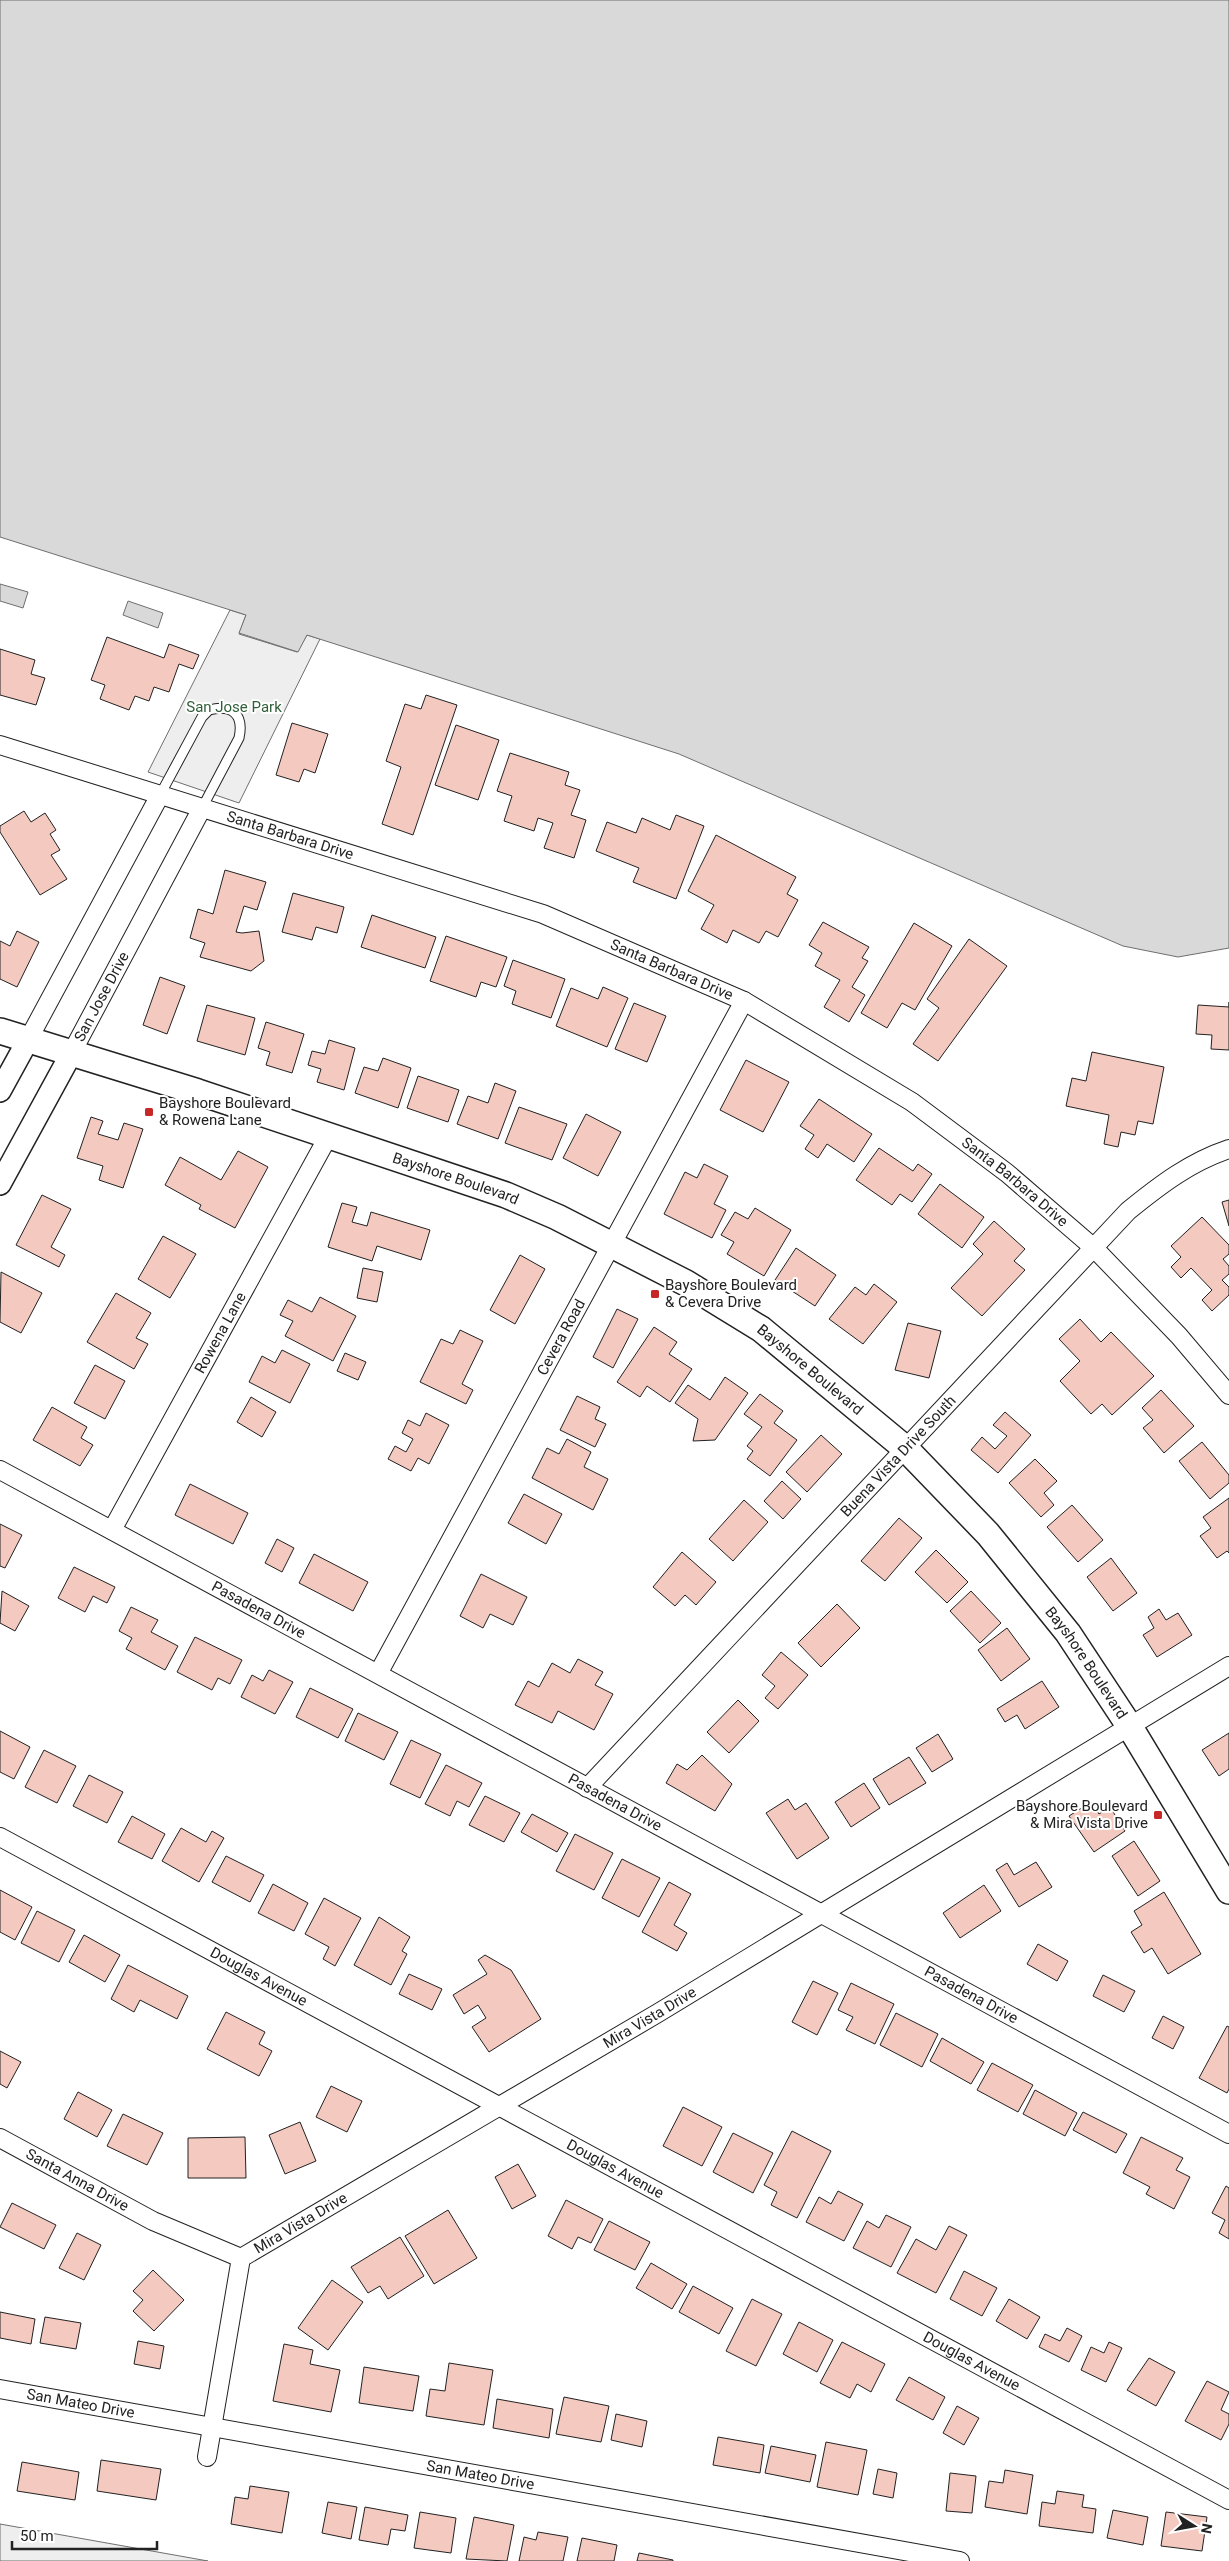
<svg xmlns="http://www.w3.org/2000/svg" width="1229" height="2561" font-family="Roboto,sans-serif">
<rect width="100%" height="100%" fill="#fff"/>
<g fill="#eee" stroke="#6f6f6f">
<polygon points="230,610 246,615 239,634 297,652 307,635 320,639 239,803 148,772"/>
<polygon points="0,2524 208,2561 0,2561"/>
</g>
<g fill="#d9d9d9" stroke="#6f6f6f">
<polygon points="0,0 1229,0 1229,948 1178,957 1123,946 679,754 307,635 298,652 239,633 246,615 0,537"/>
<polygon points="0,584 28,592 23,608 0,601"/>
<polygon points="128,601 163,613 158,628 123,615"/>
</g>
<g fill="#f3c9c0" stroke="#222">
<polygon points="107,637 164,658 169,644 199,655 193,669 179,664 169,692 154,687 149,701 135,696 129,710 100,699 105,685 91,680"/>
<polygon points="0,649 35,660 31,674 45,678 36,705 0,695"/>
<polygon points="426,695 457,705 413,835 382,824 401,767 386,761 405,704 421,709"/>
<polygon points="292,723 328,734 315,773 304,769 299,782 276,775"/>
<polygon points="456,725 499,740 478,800 435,785"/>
<polygon points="510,753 569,772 565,785 580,790 571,815 586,820 574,858 544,848 553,823 538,818 534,831 504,821 512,796 497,791"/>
<polygon points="24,811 31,822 45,813 56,830 50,834 60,850 51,855 67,879 40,895 0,832 0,826"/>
<polygon points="676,815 704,826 676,899 633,882 639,868 596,851 607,822 636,833 642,818 670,830"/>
<polygon points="716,835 796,877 787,894 798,900 778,937 766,931 759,943 733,930 727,943 701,929 714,905 688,891"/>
<polygon points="225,870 266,882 257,910 244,906 236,932 242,933 259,931 264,961 251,971 200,957 205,943 190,938 198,909 213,914"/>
<polygon points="293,893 344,907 337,933 316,927 312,940 282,932"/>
<polygon points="372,915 436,937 425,968 361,947"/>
<polygon points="823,922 869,947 862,958 868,961 852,987 865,995 849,1022 824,1007 840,980 815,966 822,953 809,945"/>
<polygon points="914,923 952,946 915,1010 902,1003 887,1028 861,1013"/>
<polygon points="17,931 39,942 17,987 0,979 0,941 10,946"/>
<polygon points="446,936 507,957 496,987 481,982 476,997 430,981"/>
<polygon points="969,939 1007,966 938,1061 913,1044 939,1008 927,999"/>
<polygon points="513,960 565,979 551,1018 512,1004 516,991 504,986"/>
<polygon points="160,977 185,986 167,1034 143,1025"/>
<polygon points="603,987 628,998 607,1047 556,1026 571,988 598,999"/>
<polygon points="1229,1002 1229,1050 1211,1049 1212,1035 1196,1034 1198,1005 1229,1007"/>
<polygon points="634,1003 666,1016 647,1062 615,1049"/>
<polygon points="207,1005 255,1018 245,1055 197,1041"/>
<polygon points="266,1022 304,1034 292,1073 266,1065 270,1052 258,1048"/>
<polygon points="329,1040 355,1048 344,1090 317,1082 321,1069 308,1065 312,1051 325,1054"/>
<polygon points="1092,1052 1164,1067 1153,1124 1138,1121 1135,1135 1121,1132 1118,1147 1104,1144 1109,1115 1066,1106 1072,1078 1086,1081"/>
<polygon points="383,1058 411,1068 398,1108 355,1093 364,1067 378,1071"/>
<polygon points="746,1060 789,1082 763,1132 720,1110"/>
<polygon points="418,1076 459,1090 448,1122 407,1108"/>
<polygon points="495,1083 516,1091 498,1139 457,1124 468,1096 488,1103"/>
<polygon points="819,1099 872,1134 854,1162 827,1144 818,1158 805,1149 814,1135 800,1126"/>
<polygon points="519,1107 567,1124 552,1160 505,1143"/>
<polygon points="586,1114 621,1132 598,1176 563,1158"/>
<polygon points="91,1117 103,1121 98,1134 118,1140 124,1123 143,1129 123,1188 99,1180 103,1166 77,1158"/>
<polygon points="879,1148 913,1171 918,1164 932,1174 912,1202 900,1194 892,1205 856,1180"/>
<polygon points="238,1151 268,1167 235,1228 199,1209 201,1205 165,1185 180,1157 221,1180"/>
<polygon points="704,1164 728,1176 714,1204 726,1210 712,1238 664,1214 685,1172 697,1178"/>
<polygon points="940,1184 984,1217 962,1248 918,1214"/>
<polygon points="42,1195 71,1209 51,1247 65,1255 59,1267 16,1245"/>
<polygon points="1229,1200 1229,1226 1222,1202"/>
<polygon points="342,1203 357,1207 352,1222 367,1226 371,1212 430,1230 421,1260 377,1246 372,1261 328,1247"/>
<polygon points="755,1208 791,1230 764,1276 727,1254 734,1242 721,1235 735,1212 748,1219"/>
<polygon points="1202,1217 1229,1245 1229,1254 1223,1259 1229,1266 1229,1274 1222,1280 1229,1287 1229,1295 1212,1311 1202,1300 1212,1290 1191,1268 1181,1278 1171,1267 1181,1257 1171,1246"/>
<polygon points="994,1221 1025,1249 1014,1261 1025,1270 982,1316 951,1288 983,1254 973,1244"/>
<polygon points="163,1236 196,1254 170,1298 138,1279"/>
<polygon points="796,1248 836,1275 815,1306 775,1280"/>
<polygon points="520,1255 545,1269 515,1324 490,1310"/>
<polygon points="363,1268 383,1272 377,1302 357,1298"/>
<polygon points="1,1272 42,1293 21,1333 0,1322"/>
<polygon points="874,1284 897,1302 863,1344 829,1319 855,1287 866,1295"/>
<polygon points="116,1293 151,1313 136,1338 148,1344 134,1369 87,1342"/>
<polygon points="320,1297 356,1316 333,1361 285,1336 293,1321 280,1315 288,1300 312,1312"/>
<polygon points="617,1309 638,1319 613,1368 593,1357"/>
<polygon points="1080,1319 1101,1342 1111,1332 1154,1376 1112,1415 1102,1404 1091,1414 1060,1381 1080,1361 1059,1339"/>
<polygon points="908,1323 941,1331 929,1378 895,1370"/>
<polygon points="654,1327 677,1342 669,1354 692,1369 670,1402 647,1386 640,1397 617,1382"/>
<polygon points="460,1330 483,1341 462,1384 473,1390 466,1404 420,1382 441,1339 453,1344"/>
<polygon points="282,1350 310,1364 290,1403 249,1382 262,1356 275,1363"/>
<polygon points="345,1353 366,1362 358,1380 337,1371"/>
<polygon points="95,1365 125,1381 105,1419 74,1403"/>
<polygon points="725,1377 748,1393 715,1440 693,1441 698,1419 675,1403 688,1385 710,1400"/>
<polygon points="1161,1390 1194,1426 1164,1453 1143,1428 1153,1420 1142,1408"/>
<polygon points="760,1394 783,1411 774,1423 797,1440 770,1476 747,1459 753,1451 747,1446 762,1427 744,1414"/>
<polygon points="577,1396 600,1407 595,1419 606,1424 595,1447 560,1430"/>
<polygon points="251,1397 276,1412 262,1437 237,1422"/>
<polygon points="52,1407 87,1427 81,1438 93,1445 80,1466 33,1440"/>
<polygon points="1005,1412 1031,1435 998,1473 971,1450 982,1437 995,1449 1007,1436 993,1425"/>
<polygon points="426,1413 449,1425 429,1464 418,1458 411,1471 388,1459 395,1446 406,1452 413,1439 402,1433 408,1420 420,1426"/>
<polygon points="821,1435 842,1454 807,1492 786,1472"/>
<polygon points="567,1439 591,1452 584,1467 608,1479 593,1510 532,1478 547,1448 559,1454"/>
<polygon points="1202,1442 1229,1475 1229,1483 1210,1499 1179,1461"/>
<polygon points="1035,1459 1057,1481 1044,1493 1054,1505 1041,1517 1009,1483"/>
<polygon points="782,1481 801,1499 783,1519 764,1501"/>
<polygon points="190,1484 248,1513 233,1544 175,1515"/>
<polygon points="524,1494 562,1514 546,1544 508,1523"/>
<polygon points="1229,1498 1229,1553 1227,1551 1217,1558 1200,1536 1211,1528 1203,1517"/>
<polygon points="744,1500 768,1522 733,1561 709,1539"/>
<polygon points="1072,1505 1103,1540 1078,1562 1047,1527"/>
<polygon points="899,1518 922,1538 885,1581 861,1561"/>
<polygon points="0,1524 22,1535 5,1568 0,1566"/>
<polygon points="277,1539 294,1548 282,1572 265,1563"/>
<polygon points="936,1550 968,1582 947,1603 915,1572"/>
<polygon points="682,1552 716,1582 696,1605 685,1595 675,1606 653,1587"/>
<polygon points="314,1554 368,1582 353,1611 299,1583"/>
<polygon points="1111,1558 1137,1593 1113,1611 1087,1577"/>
<polygon points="74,1567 115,1587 107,1603 93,1596 85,1612 58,1598"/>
<polygon points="481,1574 527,1597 513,1625 490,1614 483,1628 460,1616"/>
<polygon points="2,1591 29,1606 15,1631 0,1623"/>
<polygon points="971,1591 1001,1623 980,1643 950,1611"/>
<polygon points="837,1604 860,1628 821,1667 798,1643"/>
<polygon points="131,1607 158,1620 151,1632 178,1646 165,1670 126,1649 132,1638 119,1631"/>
<polygon points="1159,1609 1166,1620 1178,1613 1192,1635 1157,1657 1143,1635 1154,1628 1148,1617"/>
<polygon points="1007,1628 1030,1659 1001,1681 978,1650"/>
<polygon points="195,1637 242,1660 230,1684 218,1678 212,1690 177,1672"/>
<polygon points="781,1652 808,1675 778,1709 765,1698 775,1686 762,1675"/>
<polygon points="578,1659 603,1672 595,1685 613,1694 594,1730 558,1711 552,1723 515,1705 528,1681 539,1687 552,1663 570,1673"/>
<polygon points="269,1670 293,1682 275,1714 241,1697 252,1675 263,1681"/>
<polygon points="1042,1681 1059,1707 1025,1729 1017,1715 1005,1722 997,1709"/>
<polygon points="310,1688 353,1709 338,1738 296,1717"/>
<polygon points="738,1700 759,1721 729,1753 707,1732"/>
<polygon points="358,1713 398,1732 384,1760 345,1741"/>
<polygon points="0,1731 30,1747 14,1779 0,1772"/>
<polygon points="1229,1733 1229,1769 1219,1776 1202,1750"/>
<polygon points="938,1734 953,1759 932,1772 916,1748"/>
<polygon points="411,1740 441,1754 420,1798 390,1784"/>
<polygon points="44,1750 76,1766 57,1803 25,1787"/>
<polygon points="702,1755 732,1784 715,1811 666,1783 677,1764 687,1770"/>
<polygon points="909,1757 926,1783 889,1805 873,1779"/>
<polygon points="446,1765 482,1783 469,1807 457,1801 450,1816 425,1804"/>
<polygon points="89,1775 123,1792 107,1823 73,1806"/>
<polygon points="864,1783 880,1808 851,1827 835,1802"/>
<polygon points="485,1796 520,1813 504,1842 469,1825"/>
<polygon points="788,1799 795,1810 806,1803 829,1838 797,1859 766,1813"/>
<polygon points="1091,1802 1099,1814 1110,1807 1125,1831 1094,1852 1069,1816"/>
<polygon points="532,1814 568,1833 557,1852 521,1832"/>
<polygon points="132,1816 165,1834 152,1859 118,1842"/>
<polygon points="181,1828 206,1842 212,1831 224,1838 199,1882 162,1861"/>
<polygon points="575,1834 613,1853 594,1890 556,1871"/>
<polygon points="1134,1841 1160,1881 1138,1896 1112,1856"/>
<polygon points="226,1856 264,1875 250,1902 212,1882"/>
<polygon points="622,1859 660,1878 639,1917 602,1898"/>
<polygon points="1036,1862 1052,1887 1019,1907 996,1870 1007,1863 1014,1875"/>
<polygon points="669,1882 691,1894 674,1925 687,1933 677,1951 642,1932"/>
<polygon points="273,1884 308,1903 294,1931 258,1913"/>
<polygon points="984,1885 1001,1911 960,1938 943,1913"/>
<polygon points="0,1890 32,1907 15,1940 0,1932"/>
<polygon points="1164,1892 1201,1954 1168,1974 1152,1948 1144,1953 1131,1932 1142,1925 1134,1911"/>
<polygon points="324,1898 361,1918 335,1966 323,1959 329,1947 305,1934"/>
<polygon points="37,1911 75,1930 59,1962 21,1943"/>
<polygon points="379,1917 410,1937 402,1951 407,1954 391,1985 354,1965"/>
<polygon points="84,1935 120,1955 105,1982 69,1962"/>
<polygon points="1038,1944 1068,1961 1057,1981 1027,1964"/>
<polygon points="485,1955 511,1970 541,2019 489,2052 472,2027 486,2018 478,2005 464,2014 453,1995 487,1974 478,1960"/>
<polygon points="128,1965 188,1996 177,2019 140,2000 134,2012 111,1999"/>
<polygon points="409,1974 442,1989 432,2010 399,1994"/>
<polygon points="1103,1975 1135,1991 1124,2012 1093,1996"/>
<polygon points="813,1981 838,1993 817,2035 792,2022"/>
<polygon points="851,1983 894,2004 875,2044 846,2030 853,2017 838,2010"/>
<polygon points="226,2012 265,2032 259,2044 272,2051 259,2076 207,2049"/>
<polygon points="896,2013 938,2034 922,2067 880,2045"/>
<polygon points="1163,2016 1184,2027 1173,2049 1152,2038"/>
<polygon points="1227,2026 1229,2027 1229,2089 1227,2093 1199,2078"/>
<polygon points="942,2038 984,2062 971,2084 930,2061"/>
<polygon points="0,2051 21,2062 7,2088 0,2084"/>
<polygon points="992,2063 1033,2085 1018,2112 977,2090"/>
<polygon points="331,2086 362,2101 347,2132 316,2117"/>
<polygon points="1035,2090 1077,2113 1065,2136 1023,2114"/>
<polygon points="78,2092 112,2110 97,2137 64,2119"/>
<polygon points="683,2107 722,2127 702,2166 663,2146"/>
<polygon points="1083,2112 1127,2134 1116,2153 1073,2130"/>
<polygon points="123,2114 163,2133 147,2165 107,2146"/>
<polygon points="300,2122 316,2161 285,2174 269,2135"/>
<polygon points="792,2131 831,2151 797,2218 771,2205 777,2192 764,2185"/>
<polygon points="733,2133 773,2153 753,2193 713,2172"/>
<polygon points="245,2137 246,2178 188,2178 188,2138"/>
<polygon points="1141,2137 1183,2158 1176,2170 1190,2177 1174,2209 1146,2194 1150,2187 1123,2173"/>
<polygon points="518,2164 536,2196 512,2209 495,2177"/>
<polygon points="1226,2186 1229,2188 1229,2239 1219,2233 1225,2220 1212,2213"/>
<polygon points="838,2191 863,2204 844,2241 806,2222 819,2197 831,2204"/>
<polygon points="566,2200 603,2219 591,2243 578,2237 572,2249 548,2236"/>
<polygon points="12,2203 56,2225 44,2249 0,2227"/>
<polygon points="448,2210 477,2258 434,2284 405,2236"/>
<polygon points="886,2215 911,2227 891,2267 853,2248 867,2221 879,2228"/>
<polygon points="609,2221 650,2242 635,2270 594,2250"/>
<polygon points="949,2226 967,2235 936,2293 897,2273 916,2239 936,2250"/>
<polygon points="77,2233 101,2245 84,2280 59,2268"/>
<polygon points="400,2237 424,2276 388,2299 380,2286 368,2293 351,2267"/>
<polygon points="651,2263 687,2284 672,2309 636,2288"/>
<polygon points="153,2270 184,2300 154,2331 133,2311 143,2300 133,2291"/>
<polygon points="964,2271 997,2288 982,2316 950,2299"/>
<polygon points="332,2280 363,2302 328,2350 298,2328"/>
<polygon points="693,2286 733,2308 719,2334 679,2312"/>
<polygon points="752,2299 782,2314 756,2366 726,2351"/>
<polygon points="1009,2299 1040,2317 1027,2339 996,2321"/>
<polygon points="0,2312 35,2319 31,2344 0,2338"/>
<polygon points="45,2317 81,2323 76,2349 40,2343"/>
<polygon points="799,2322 833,2340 817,2372 783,2354"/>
<polygon points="1067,2328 1082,2336 1069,2362 1039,2347 1045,2334 1060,2341"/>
<polygon points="138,2341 164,2346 160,2369 134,2364"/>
<polygon points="842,2342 885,2364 871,2392 857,2384 850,2398 820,2383"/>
<polygon points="1109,2342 1122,2348 1106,2382 1081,2370 1091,2347 1104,2353"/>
<polygon points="284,2344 313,2350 310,2364 340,2370 331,2412 273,2401"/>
<polygon points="1149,2358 1175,2372 1156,2406 1127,2390"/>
<polygon points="449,2363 493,2370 484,2425 426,2416 430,2389 445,2391"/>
<polygon points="364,2367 419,2376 413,2411 359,2403"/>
<polygon points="909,2377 945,2397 933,2420 896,2400"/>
<polygon points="1207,2381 1229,2392 1221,2410 1229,2414 1229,2424 1221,2440 1185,2421"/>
<polygon points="564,2397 609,2406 601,2442 556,2434"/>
<polygon points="497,2399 553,2409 549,2438 493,2428"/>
<polygon points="957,2406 979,2418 964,2445 943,2433"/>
<polygon points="616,2414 647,2421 642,2447 611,2440"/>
<polygon points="718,2437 764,2445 760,2473 713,2465"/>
<polygon points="826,2442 867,2450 858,2495 817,2487"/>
<polygon points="771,2446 816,2455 810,2482 765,2473"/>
<polygon points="101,2460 161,2469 156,2500 97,2491"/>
<polygon points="22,2462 79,2472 75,2500 17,2491"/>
<polygon points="878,2469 897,2473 893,2498 873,2494"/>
<polygon points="1005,2470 1033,2475 1027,2514 985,2507 989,2481 1003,2483"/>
<polygon points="950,2473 976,2476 972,2513 946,2511"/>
<polygon points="250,2486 289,2492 282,2533 231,2524 235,2497 248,2499"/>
<polygon points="1057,2491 1084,2495 1082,2507 1096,2509 1093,2533 1039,2526 1042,2502 1055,2504"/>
<polygon points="328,2502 357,2507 351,2539 322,2533"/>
<polygon points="365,2507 408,2515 405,2531 391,2529 388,2545 359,2540"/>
<polygon points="1113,2510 1148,2517 1143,2545 1107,2538"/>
<polygon points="420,2512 456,2518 451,2553 414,2548"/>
<polygon points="1166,2512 1207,2517 1202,2551 1161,2546"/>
<polygon points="474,2517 514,2525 507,2561 466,2559"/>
<polygon points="538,2532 568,2537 563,2561 519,2561 524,2537 536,2540"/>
<polygon points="582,2538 617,2545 614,2561 577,2561"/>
<polygon points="639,2553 673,2560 673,2561 637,2561"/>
</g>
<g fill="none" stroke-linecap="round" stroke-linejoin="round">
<defs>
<path id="service" d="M160,795L202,717L209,710C233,704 244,715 239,738L202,808"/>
<g id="minor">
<path id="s1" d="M0,745L543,914L744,1001L912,1102L1007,1173L1094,1248L1179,1336L1229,1395"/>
<polyline points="28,1040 160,795"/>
<path id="s2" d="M71,1054L202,808"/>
<path id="s3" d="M0,1470L1229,2134"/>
<path id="s4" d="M112,1530L329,1135"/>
<path id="s5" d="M379,1672L744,1001"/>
<path id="s6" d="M587,1788L1128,1211C1160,1185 1190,1162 1229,1149"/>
<path id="s7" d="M0,1837L1229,2500"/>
<path id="s8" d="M0,2138L153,2221L241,2258"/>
<path id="s9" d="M0,2389L960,2561"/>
<path id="s10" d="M207,2457L241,2258L658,2013L1229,1666"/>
</g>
<g id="tertiary">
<polyline points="0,1091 28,1040"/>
<polyline points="0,1184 71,1054"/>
</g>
<g id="secondary">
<path id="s11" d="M0,1031L198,1092L506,1195L557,1217L686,1283L761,1329L906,1449L988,1534L1068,1633L1130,1727L1229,1891"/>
</g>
</defs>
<use href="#service" stroke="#222" stroke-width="11"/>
<use href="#minor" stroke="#222" stroke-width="20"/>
<use href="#tertiary" stroke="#222" stroke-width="24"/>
<use href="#secondary" stroke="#222" stroke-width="28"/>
<use href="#service" stroke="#fff" stroke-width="9"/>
<use href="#minor" stroke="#fff" stroke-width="18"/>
<use href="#tertiary" stroke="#fff" stroke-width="21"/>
<use href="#secondary" stroke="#fff" stroke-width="25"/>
</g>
<g fill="#c62828" stroke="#fff" stroke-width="2">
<rect x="144" y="1107" width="10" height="10" rx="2.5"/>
<rect x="650" y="1289" width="10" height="10" rx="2.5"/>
<rect x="1153" y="1810" width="10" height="10" rx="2.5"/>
</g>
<g text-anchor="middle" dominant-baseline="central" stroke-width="4" stroke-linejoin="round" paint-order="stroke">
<g font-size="15" fill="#2f5e38" stroke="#fff">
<text x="234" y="707">San Jose Park</text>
</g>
<g font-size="15" fill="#222" stroke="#fff">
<text stroke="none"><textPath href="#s1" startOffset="304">Santa Barbara Drive</textPath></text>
<text stroke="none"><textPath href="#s1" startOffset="709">Santa Barbara Drive</textPath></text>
<text stroke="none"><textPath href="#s2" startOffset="65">San Jose Drive</textPath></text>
<text stroke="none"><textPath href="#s11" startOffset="479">Bayshore Boulevard</textPath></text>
<text stroke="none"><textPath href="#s1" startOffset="1114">Santa Barbara Drive</textPath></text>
<text stroke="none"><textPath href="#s4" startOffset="225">Rowena Lane</textPath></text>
<text stroke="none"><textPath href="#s5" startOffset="381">Cevera Road</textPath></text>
<text stroke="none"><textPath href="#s11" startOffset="884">Bayshore Boulevard</textPath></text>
<text stroke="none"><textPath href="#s6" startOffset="455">Buena Vista Drive South</textPath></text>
<text stroke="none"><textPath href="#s3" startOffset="294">Pasadena Drive</textPath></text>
<text stroke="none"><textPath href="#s11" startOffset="1289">Bayshore Boulevard</textPath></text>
<text stroke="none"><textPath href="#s3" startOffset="699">Pasadena Drive</textPath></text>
<text stroke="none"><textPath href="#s7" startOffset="294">Douglas Avenue</textPath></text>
<text stroke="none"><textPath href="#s3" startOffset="1104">Pasadena Drive</textPath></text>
<text stroke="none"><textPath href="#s10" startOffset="676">Mira Vista Drive</textPath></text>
<text stroke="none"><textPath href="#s7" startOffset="699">Douglas Avenue</textPath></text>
<text stroke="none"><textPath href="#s8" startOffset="88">Santa Anna Drive</textPath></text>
<text stroke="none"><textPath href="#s10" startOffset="271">Mira Vista Drive</textPath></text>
<text stroke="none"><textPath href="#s7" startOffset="1104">Douglas Avenue</textPath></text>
<text stroke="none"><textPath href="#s9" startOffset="82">San Mateo Drive</textPath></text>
<text stroke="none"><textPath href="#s9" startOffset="488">San Mateo Drive</textPath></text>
</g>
<g font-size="15" fill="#222" stroke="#fff" text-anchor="start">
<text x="159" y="1103">Bayshore Boulevard<tspan x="159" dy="17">&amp; Rowena Lane</tspan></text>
<text x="665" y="1285">Bayshore Boulevard<tspan x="665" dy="17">&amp; Cevera Drive</tspan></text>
<text x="1148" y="1806" text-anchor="end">Bayshore Boulevard<tspan x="1148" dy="17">&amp; Mira Vista Drive</tspan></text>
</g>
</g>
<g transform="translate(1194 2526) rotate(101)" stroke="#ffffff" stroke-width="4" paint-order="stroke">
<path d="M0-4L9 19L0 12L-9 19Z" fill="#222222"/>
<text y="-8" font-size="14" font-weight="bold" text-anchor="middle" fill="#222222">N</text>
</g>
<path d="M12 2541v8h145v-8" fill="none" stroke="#222222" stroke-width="2.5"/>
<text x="20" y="2541" font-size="15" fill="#222222" stroke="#ffffff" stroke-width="4" paint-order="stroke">50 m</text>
</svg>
